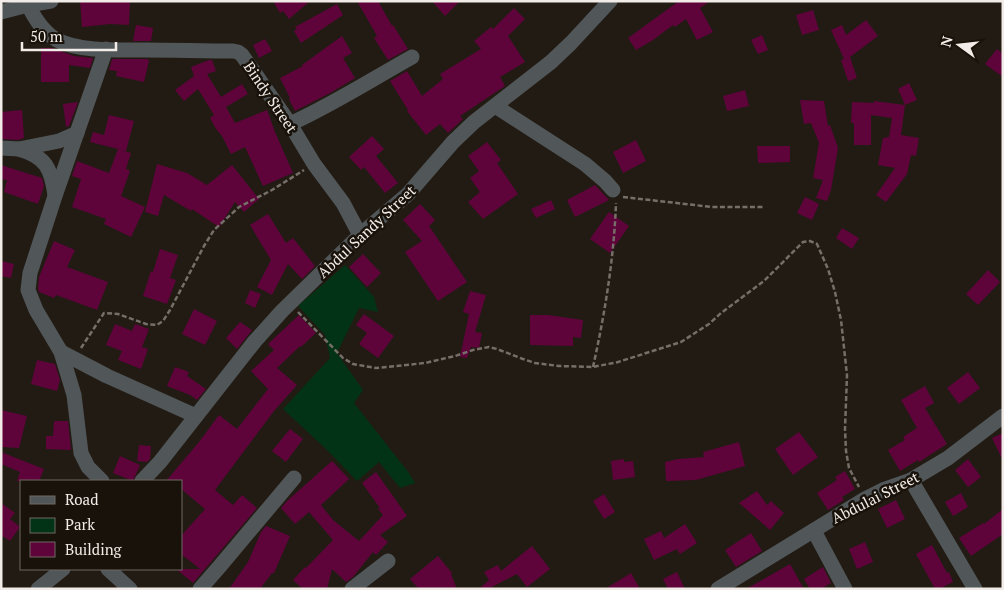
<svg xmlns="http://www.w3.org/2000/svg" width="1004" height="590" font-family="'PT Serif',serif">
<rect width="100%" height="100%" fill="#221b13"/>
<polygon fill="#023316" points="345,265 374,297 378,312 359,308 337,353 363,390 354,403 409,473 415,483 400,488 379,462 357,481 327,450 283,409 330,358 325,335 298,306"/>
<g fill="#5e043b">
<polygon points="80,1 130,1 129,25 110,24 82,27"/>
<polygon points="273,1 310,1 289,19 283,11 280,13"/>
<polygon points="357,1 378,1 392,26 393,25 408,49 388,60 374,38 377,36"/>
<polygon points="432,1 460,1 445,16"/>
<polygon points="679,1 710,1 700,8 713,32 697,40 686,19 675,27 673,25 653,40 636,50 628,38"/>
<polygon points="337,4 343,15 301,43 294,31 297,29 295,27"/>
<polygon points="514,8 525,19 508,36 525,62 500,77 505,86 460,116 463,119 448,133 440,124 426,135 407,111 408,110 390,81 407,71 422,96 443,79 440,74 481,49 474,41 491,27 493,29"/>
<polygon points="813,10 819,30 802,35 796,15"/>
<polygon points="866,20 878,36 850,57 857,78 848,81 841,60 844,59 831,30 842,25 846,35"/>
<polygon points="136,25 153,28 151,41 133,41"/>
<polygon points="762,35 768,50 758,54 751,40"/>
<polygon points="342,36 352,53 343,58 355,78 332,92 295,111 289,99 290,98 280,78 303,66 302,65"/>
<polygon points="265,39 272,51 259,58 253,45"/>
<polygon points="41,48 52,48 74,56 93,58 90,68 69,65 69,82 41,82"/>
<polygon points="997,49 1003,54 1003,77 985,64"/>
<polygon points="112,59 148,59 149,61 144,82 116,76 117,71 109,70"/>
<polygon points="209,60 212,60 216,71 207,74 221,97 242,84 248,94 226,107 235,123 267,110 275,132 293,173 263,186 245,147 231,154 222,136 216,129 210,118 214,115 198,89 184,101 175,90 194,76 191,67"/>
<polygon points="909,83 917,100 905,105 898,89"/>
<polygon points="745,90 749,106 727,111 723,96"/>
<polygon points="800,100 824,101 828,126 830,125 838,148 831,190 827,201 816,198 823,180 813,178 819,143 811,123 804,124"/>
<polygon points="874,101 905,105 901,135 919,138 916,156 911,155 907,174 886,202 876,195 895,168 878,165 883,138 889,137 892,118 871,115 871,145 854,145 854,123 851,123 852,102 874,103"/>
<polygon points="78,102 69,126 66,127 63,104"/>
<polygon points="22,110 24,138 18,140 1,139 1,112"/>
<polygon points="109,115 134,121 126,151 118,149 131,153 126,169 130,171 121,196 145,207 131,237 104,224 106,219 72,207 81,179 72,176 77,161 109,173 118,149 90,142 93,132 104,135"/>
<polygon points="372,136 384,149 376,156 398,183 385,193 364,167 361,170 349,157"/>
<polygon points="636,140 646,161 623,173 613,152"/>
<polygon points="487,142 501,160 497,163 518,194 483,219 468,202 480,192 470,178 479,171 468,156"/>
<polygon points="757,146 790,146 790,162 758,163"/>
<polygon points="157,164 187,173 207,185 232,165 259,199 244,212 235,202 219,227 192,209 191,211 164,195 158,216 145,212"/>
<polygon points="1,165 42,178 44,186 38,204 4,192 7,180 1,179"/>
<polygon points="595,185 609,200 575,217 567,200"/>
<polygon points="805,197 819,204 812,220 797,213"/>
<polygon points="551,200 555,209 536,218 531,209"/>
<polygon points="420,204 435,220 429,226 467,282 438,301 405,252 422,241 403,220"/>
<polygon points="609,212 629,226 610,253 590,239"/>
<polygon points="268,214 286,243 293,238 315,266 302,279 288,264 272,295 257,287 271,260 250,225"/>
<polygon points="842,228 859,238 852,249 836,238"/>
<polygon points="54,241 75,250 67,267 108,282 97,310 56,295 54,298 39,292 38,289 39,277"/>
<polygon points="160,249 178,255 170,278 176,280 167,304 143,296 151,271 153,272"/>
<polygon points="363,254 381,273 367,287 349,267"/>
<polygon points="1,261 14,264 11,278 1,276"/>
<polygon points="988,270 1000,282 978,305 966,294"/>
<polygon points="250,290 261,294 255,308 245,303"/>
<polygon points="470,291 486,295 475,332 482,333 479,348 471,347 467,358 460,357 469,314 463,312"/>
<polygon points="194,309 217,321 205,345 182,334"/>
<polygon points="364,314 394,336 378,358 359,344 367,333 356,325"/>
<polygon points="299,315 316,333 301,347 300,346 277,368 297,385 274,411 215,490 233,505 242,495 257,508 193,583 176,569 200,569 181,554 181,536 205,509 181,489 181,481 166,481 199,442 219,415 237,429 268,389 251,371 274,350 268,344"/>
<polygon points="530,315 548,315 583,320 581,338 573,337 573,346 530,345"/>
<polygon points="240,322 252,330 237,349 226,338"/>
<polygon points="115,324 132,331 135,324 149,329 142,347 148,349 141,369 118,360 122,351 106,345"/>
<polygon points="37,360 55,364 60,380 57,391 31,384"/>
<polygon points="175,367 189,372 187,376 206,389 197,400 190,395 167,386"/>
<polygon points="968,372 980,388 959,404 947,388"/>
<polygon points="925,386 934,403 925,408 947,444 919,462 918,460 900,471 888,450 905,440 903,437 917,428 901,400"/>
<polygon points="1,410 27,416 19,448 1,447"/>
<polygon points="54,421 68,421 71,450 46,449 46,436 53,436"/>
<polygon points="290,429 303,439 286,462 272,451"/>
<polygon points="799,432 818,457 793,475 775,449"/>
<polygon points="1003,433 1003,461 992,438"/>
<polygon points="739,442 745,466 696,480 666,481 665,462 678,459 704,457 703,452"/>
<polygon points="139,445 151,446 150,459 147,462 137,461"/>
<polygon points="1,452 44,469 39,481 17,481 20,472 1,464"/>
<polygon points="120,456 140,465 133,481 113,473"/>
<polygon points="624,459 624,462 633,461 635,477 613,480 611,461"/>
<polygon points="968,459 981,477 968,487 955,470"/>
<polygon points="332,461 349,479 321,505 333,520 359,541 383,515 378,509 380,508 362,483 376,472 407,516 380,535 388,542 376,555 373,552 353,577 346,582 332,569 327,589 303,589 293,580 305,567 306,568 333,540 309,512 295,524 281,508 287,501"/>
<polygon points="845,471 855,489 842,497 844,500 828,510 817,493 837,480 835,477"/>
<polygon points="757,491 767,505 771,501 784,513 770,530 739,503"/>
<polygon points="961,493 968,507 953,516 945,502"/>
<polygon points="604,494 615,512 604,519 593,501"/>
<polygon points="896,500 905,519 887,528 878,509"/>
<polygon points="1,503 15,513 10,519 20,527 10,541 1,535"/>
<polygon points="1003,509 1003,534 971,556 959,538 983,523 984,524"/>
<polygon points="685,524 697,543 680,554 677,549 654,560 644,539 661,531 664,538"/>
<polygon points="266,526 290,536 274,573 272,573 260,589 229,589 248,562 261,532"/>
<polygon points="751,533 762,551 736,567 725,550"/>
<polygon points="865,542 873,562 857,569 849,549"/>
<polygon points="932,545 947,573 949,572 953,582 939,589 935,589 916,554"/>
<polygon points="532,546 550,569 527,587 517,574 488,589 481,589 480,588 489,580 484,572 498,565 501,571"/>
<polygon points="438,556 452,573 451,574 457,589 419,589 410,579"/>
<polygon points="790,564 804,589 746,589"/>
<polygon points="823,567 831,583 821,589 810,589 804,579"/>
<polygon points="677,572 685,589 668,589 663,579"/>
<polygon points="631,573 640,589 605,589"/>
</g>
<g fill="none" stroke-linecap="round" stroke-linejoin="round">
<g stroke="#766f69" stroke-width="2.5" stroke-dasharray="5 2.5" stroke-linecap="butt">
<polyline points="623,197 712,207 763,207"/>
<polyline points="298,312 343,358 353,364 376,368 425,363 455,356 473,350 489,347 497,349 523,359 535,363 559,366 593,367 618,362 681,342 709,324 721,313 764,281 803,242 810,241 817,244 828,269 835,292 841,320 847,375 845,429 846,451 849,468 859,487"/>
<polyline points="81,348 104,313 118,314 146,324 157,325 163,321 170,310 204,246 214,230 239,207 272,190 304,170"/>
<path d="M593,367C605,313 614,258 616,203"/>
</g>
<g stroke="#515659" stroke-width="15">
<path d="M28,5C35,19 43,32 57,40C80,52 119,50 145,50C174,50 204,51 233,51L238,52L242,55L290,124L314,164L343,203L360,235"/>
<polyline points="1,12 28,5 51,1"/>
<polyline points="495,106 585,164 605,181 613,190"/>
<path d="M290,124C332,105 371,80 412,57"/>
<polyline points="1,148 19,149 59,141 77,133"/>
<path d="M19,149C46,157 51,168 55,195"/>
<polyline points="61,352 107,376 196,416"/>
<polyline points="911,480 975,589"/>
<polyline points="102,481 88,467 81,453 74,395 61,352 36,310 28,290 30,273 55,196 106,49"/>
<polyline points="142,481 160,462 255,341 282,311 360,235 408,194 453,142 474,122 551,62 571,43 610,1"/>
<polyline points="814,531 845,589"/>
<polyline points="108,569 130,589"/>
<polyline points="38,589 63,569"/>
<polyline points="200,589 220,566 294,478"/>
<polyline points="352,589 388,561"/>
<polyline points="718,589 865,499 885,489 911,480 948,458 1003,416"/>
</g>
</g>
<g text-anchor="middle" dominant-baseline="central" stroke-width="5" stroke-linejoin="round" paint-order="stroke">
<g font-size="15" fill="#f1ece7" stroke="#19120a">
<text transform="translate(271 97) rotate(56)">Bindy Street</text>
<text transform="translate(366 231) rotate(-43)">Abdul Sandy Street</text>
<text transform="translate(875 497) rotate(-27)">Abdulai Street</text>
</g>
</g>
<rect width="1004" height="590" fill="none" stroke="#f1ece7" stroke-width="5"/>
<rect x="20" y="480" width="162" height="90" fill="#19120a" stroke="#6f6962"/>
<rect x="30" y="496" width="25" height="8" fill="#515659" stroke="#6f6962"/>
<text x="65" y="505" font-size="15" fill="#f1ece7">Road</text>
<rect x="30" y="518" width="25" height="15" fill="#023316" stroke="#6f6962"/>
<text x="65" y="530" font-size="15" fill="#f1ece7">Park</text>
<rect x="30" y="542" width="25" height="15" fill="#5e043b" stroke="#6f6962"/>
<text x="65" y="555" font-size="15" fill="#f1ece7">Building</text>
<g transform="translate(959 45) rotate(285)" stroke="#19120a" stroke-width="4" paint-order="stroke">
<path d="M0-4L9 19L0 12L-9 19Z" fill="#f1ece7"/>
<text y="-8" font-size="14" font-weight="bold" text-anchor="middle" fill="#f1ece7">N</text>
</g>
<path d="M22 42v8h94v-8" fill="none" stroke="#f1ece7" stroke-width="2.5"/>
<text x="30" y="42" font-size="15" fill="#f1ece7" stroke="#19120a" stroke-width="4" paint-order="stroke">50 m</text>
</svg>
